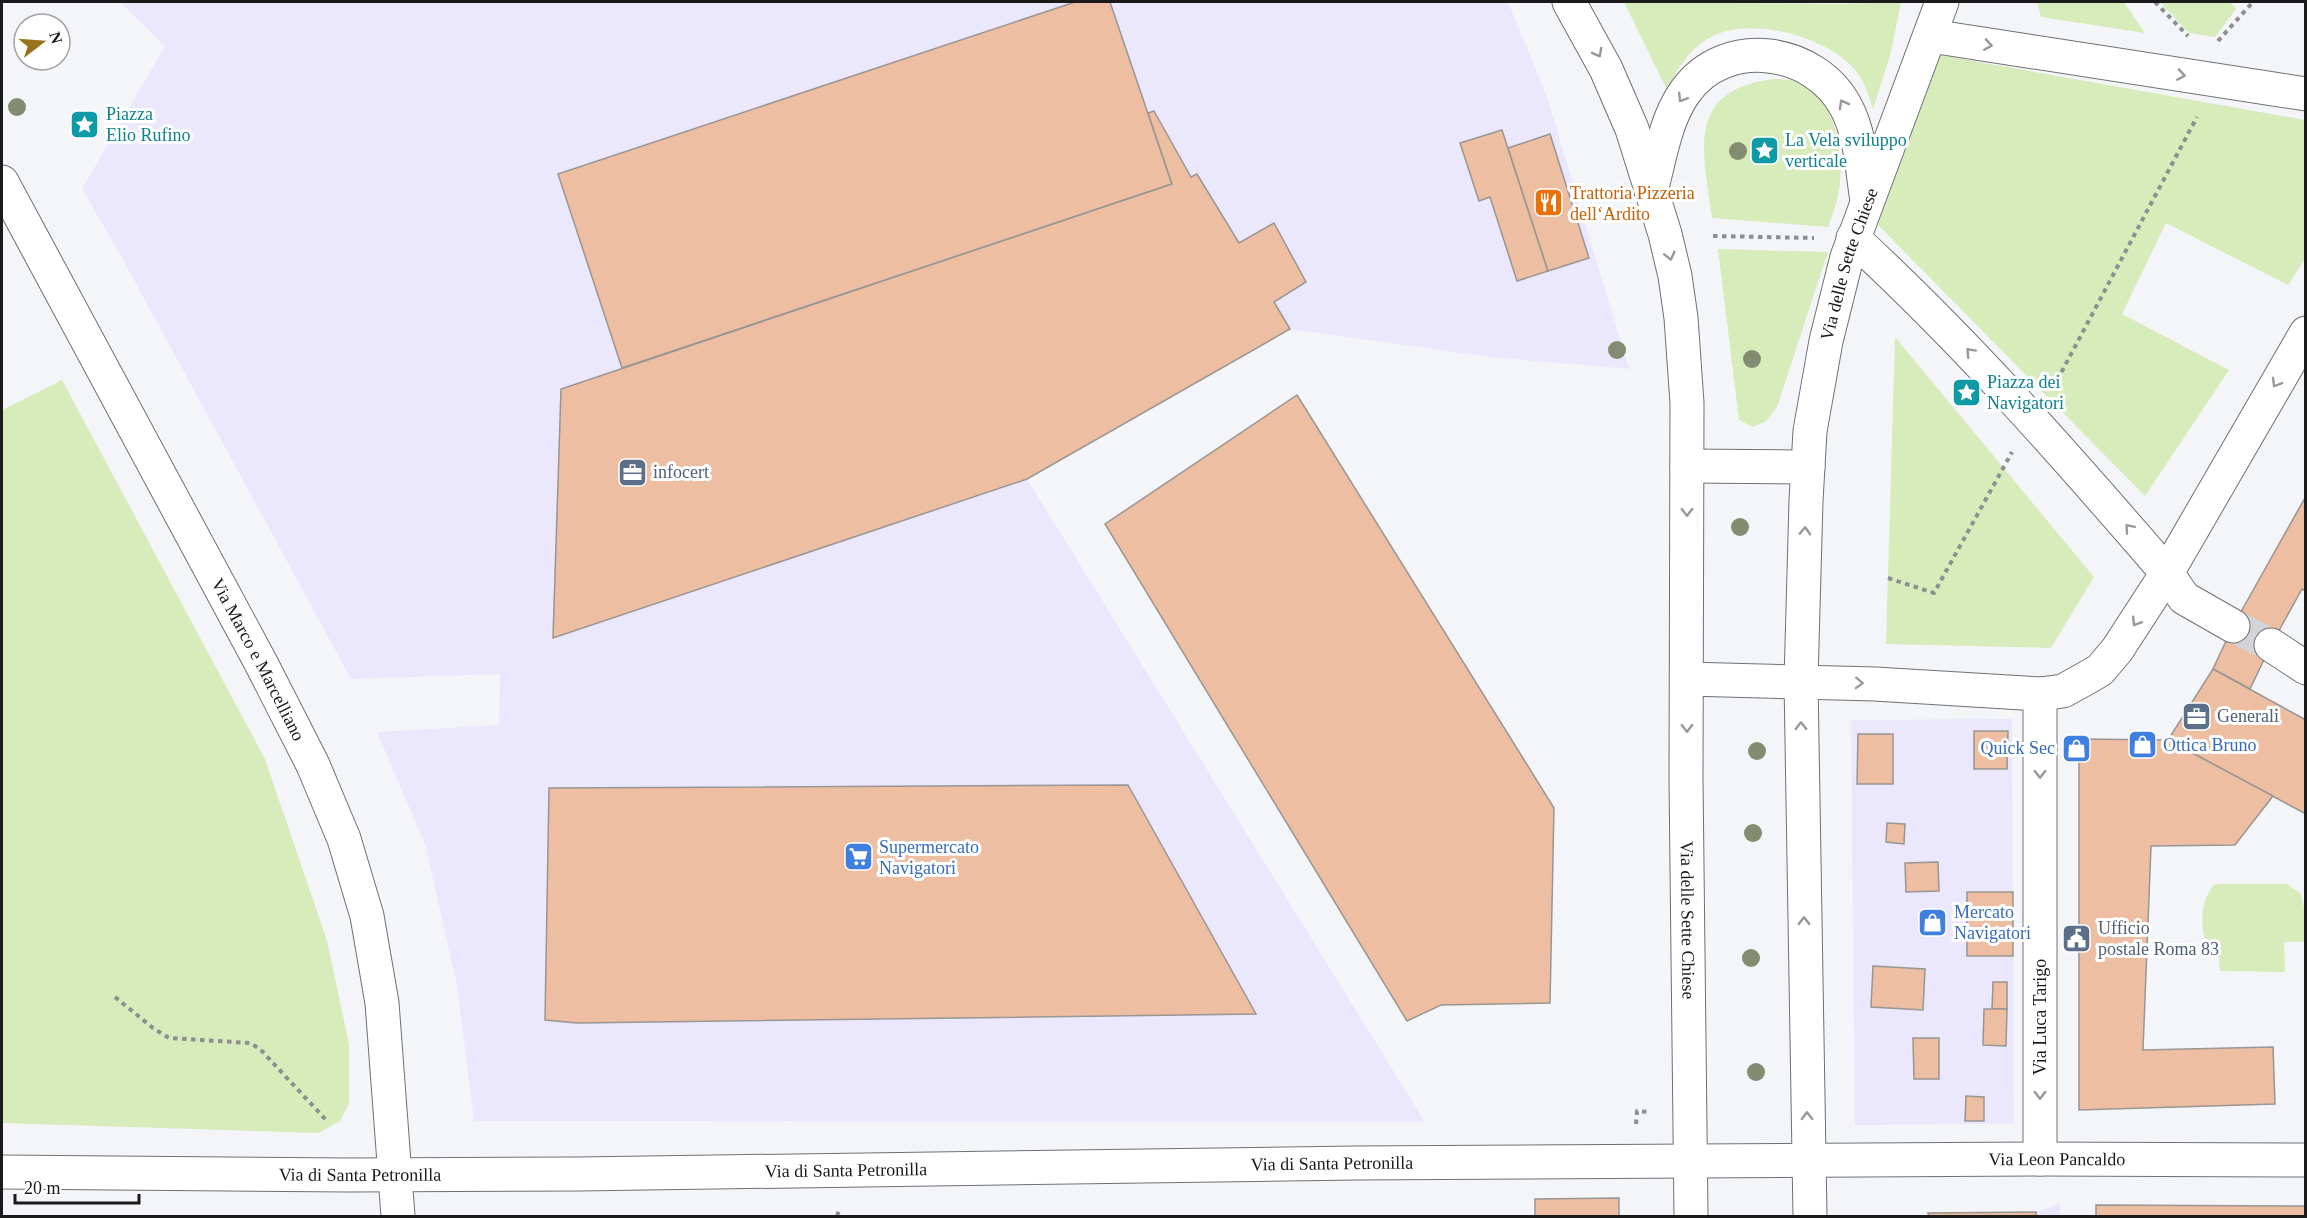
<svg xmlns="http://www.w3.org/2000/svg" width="2307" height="1218" font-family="'Times New Roman',serif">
<rect width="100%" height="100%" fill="#f3f5f8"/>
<g fill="#ebe8fe">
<polygon points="120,2 1508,2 1547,97 1629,369 1490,357 1290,329 1027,479 1425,1122 474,1121 457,985 425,844 377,732 499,725 500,674 351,679 121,256 82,189 165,46"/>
<polygon points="2012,719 2014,1124 1855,1125 1851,720"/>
<polygon points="2060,1203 2060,1216 1929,1216 1928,1213 2036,1212"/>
</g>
<g fill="#d8ebbb">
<path d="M1624,2L1842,4L1901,2L1891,52L1873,109C1869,96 1865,82 1856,71C1828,37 1755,17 1715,35C1691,46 1678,67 1667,90Z"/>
<polygon points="2037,2 2124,2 2145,33 2041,17"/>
<polygon points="2160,2 2230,2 2236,9 2215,37 2189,33"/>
<polygon points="1940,55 2305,120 2305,259 2288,285 2166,223 2122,314 2229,370 2145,496 1878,225"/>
<path d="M1774,79C1786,79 1801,80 1810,87C1835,108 1843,151 1840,182C1839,197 1833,213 1828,227L1712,218C1703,151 1685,90 1774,79Z"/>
<polygon points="1718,249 1828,252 1777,407 1766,421 1753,427 1739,420"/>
<polygon points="1895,337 2094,577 2051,648 1886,644"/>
<polygon points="62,380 265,759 327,941 349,1044 349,1104 340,1121 318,1133 2,1123 2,410"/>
<path d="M2221,884H2287L2301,894L2304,908V942H2284L2285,972L2220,971L2218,947L2207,944C2199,927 2201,899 2214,885Z"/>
</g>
<g fill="#edbea1" stroke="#989593" stroke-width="1.5">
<polygon points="1075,2 1110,2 1172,184 622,368 558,174"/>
<polygon points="1154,111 1191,177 1197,174 1239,243 1274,223 1306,282 1274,302 1290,329 1027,479 553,638 561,389 1172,184 1148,113"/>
<polygon points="1502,130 1548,271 1517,281 1490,197 1479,201 1460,143"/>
<polygon points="1550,134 1589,258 1548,271 1508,148"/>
<polygon points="1297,395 1554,808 1550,1003 1441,1005 1407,1021 1105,524"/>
<polygon points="2306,496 2306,591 2302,589 2271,645 2250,689 2213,669 2233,626"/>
<polygon points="2213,669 2306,720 2306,814 2168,740"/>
<polygon points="1974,731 2008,731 2007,769 1974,769"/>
<polygon points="1858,734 1893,734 1893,784 1857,784"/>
<polygon points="2079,739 2168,740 2273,796 2235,845 2151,846 2143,1050 2273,1047 2275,1104 2079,1110"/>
<polygon points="1128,785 1256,1014 577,1023 545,1020 549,788"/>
<polygon points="1887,823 1905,824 1904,844 1886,842"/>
<polygon points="1938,862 1939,891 1906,892 1905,863"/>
<rect x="1967" y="892" width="46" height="64"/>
<polygon points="1873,966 1925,969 1923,1010 1871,1007"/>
<polygon points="1993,982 2007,982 2007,1009 1992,1009"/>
<polygon points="1984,1009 2007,1009 2006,1046 1983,1045"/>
<polygon points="1913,1038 1939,1038 1939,1079 1914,1079"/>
<polygon points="1966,1096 1984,1097 1984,1121 1965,1121"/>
<polygon points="1619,1198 1619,1216 1535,1216 1535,1199"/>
<polygon points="2096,1205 2306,1206 2306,1216 2096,1216"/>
<polygon points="2036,1212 2036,1216 1929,1216 1928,1213"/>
</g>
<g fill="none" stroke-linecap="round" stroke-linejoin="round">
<polyline stroke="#d2d4d7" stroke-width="33" stroke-dasharray="33 16" stroke-linecap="butt" points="2233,626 2271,645"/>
<defs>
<g id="minor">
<polyline points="1931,36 2306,94"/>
<path id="s1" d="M2,182L262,665L313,765L344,839L367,916L382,1003L398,1216"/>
<path d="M1651,191C1660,158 1665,120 1685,92C1725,35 1815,48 1846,107C1861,135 1862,170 1867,201"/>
<path d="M1853,238C1967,343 2066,456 2167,573L2184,598L2233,626"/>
<polyline points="1687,466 1808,467"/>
<polyline points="2271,645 2306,668"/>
<polyline points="1687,679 1875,684 2040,694 2063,691 2090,676 2100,670 2117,650 2167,573 2306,333"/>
<polyline points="2040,694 2040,1159"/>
<path id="s2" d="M2,1172L349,1175L578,1174L1356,1163L2040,1159L2306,1160"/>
</g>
<g id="major">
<path id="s3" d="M1569,2L1606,69L1632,129L1665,234L1675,276L1681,318L1687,403L1686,779L1691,1216"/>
<path id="s4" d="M1810,1216L1801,681L1806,501L1810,431L1826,341L1847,257L1942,2"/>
</g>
</defs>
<use href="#minor" stroke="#6e7072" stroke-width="35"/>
<use href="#major" stroke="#6e7072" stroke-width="35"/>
<g stroke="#8d8e90" stroke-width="4" stroke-dasharray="4.5 4.5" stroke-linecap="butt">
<polyline points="2155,2 2188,36"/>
<polyline points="2218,41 2253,2"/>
<polyline points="1713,236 1814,238"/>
<polyline points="2053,388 2197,117"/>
<polyline points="1888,578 1934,593 2012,452"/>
<polyline points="115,997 153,1028 169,1038 250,1043 260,1049 328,1122"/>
<polyline points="1636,1124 1637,1111 1648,1112"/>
<polyline points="837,1216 840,1208"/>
</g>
<use href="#minor" stroke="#fff" stroke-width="33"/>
<use href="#major" stroke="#fff" stroke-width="33"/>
</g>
<g fill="#838c70">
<circle cx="17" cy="107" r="9"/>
<circle cx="1738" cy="151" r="9"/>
<circle cx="1617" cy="350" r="9"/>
<circle cx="1752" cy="359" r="9"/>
<circle cx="1740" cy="527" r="9"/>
<circle cx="1757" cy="751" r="9"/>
<circle cx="1753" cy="833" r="9"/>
<circle cx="1751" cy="958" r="9"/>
<circle cx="1756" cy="1072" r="9"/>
</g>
<defs><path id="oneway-chevron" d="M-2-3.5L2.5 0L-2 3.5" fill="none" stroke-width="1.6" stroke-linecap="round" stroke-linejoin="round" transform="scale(1.5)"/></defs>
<g stroke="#989898">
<use href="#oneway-chevron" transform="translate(1988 45) rotate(9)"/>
<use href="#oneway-chevron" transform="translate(1598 53) rotate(62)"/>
<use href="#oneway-chevron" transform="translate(2181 75) rotate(9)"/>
<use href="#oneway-chevron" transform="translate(1682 98) rotate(122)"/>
<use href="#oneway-chevron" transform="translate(1843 104) rotate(-119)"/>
<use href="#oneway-chevron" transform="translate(1670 256) rotate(76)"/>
<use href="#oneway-chevron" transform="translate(1970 352) rotate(-133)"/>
<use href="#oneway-chevron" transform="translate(2276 383) rotate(120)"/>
<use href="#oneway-chevron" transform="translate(1687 512) rotate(90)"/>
<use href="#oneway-chevron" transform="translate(2129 528) rotate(-131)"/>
<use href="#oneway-chevron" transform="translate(1805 531) rotate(-88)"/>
<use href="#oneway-chevron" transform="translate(2136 622) rotate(122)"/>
<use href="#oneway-chevron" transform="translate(1859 683) rotate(2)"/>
<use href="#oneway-chevron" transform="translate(1801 726) rotate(-91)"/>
<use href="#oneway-chevron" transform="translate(1687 728) rotate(90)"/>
<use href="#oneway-chevron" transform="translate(2040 774) rotate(90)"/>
<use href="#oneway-chevron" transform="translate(1804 921) rotate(-91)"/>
<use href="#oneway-chevron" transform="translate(2040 1095) rotate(90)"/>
<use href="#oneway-chevron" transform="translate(1807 1116) rotate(-91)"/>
</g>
<defs>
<symbol id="sight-square" viewBox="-11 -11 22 22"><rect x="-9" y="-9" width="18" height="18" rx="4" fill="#0f9aa8" stroke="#fff"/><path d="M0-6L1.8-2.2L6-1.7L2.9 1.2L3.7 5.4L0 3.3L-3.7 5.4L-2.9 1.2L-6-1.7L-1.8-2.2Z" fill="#fff"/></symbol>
<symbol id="restaurant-square" viewBox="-11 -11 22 22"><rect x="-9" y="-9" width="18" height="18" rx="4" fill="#e8710a" stroke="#fff"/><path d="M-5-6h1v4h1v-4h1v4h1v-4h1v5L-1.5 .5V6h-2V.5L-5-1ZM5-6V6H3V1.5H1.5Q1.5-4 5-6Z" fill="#fff"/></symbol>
<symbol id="office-square" viewBox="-11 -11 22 22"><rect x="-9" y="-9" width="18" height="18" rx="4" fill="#5c6f8a" stroke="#fff"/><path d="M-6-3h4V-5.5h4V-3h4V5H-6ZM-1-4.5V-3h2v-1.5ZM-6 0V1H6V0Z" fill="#fff"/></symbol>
<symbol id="shop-square" viewBox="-11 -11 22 22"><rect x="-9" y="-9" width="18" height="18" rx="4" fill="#3f7fe0" stroke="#fff"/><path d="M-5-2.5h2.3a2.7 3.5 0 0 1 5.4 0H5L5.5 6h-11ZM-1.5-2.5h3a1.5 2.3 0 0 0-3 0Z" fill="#fff"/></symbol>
<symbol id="supermarket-square" viewBox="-11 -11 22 22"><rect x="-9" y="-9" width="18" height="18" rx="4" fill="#3f7fe0" stroke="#fff"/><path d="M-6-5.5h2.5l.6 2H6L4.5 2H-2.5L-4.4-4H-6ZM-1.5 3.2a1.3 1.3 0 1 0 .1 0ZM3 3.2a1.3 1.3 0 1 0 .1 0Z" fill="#fff"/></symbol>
<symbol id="civic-square" viewBox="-11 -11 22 22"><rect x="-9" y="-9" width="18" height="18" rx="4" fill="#5c6f8a" stroke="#fff"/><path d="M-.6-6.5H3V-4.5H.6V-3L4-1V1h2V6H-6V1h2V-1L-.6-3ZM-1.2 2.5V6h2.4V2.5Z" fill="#fff"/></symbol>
</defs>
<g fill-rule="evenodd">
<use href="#sight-square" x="68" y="108" width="33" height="33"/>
<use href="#sight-square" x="1748" y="134" width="33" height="33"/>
<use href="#restaurant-square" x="1532" y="186" width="33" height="33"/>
<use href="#sight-square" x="1950" y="376" width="33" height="33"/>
<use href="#office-square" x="616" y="456" width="33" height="33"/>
<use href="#office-square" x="2180" y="700" width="33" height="33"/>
<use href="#shop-square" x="2126" y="728" width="33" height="33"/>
<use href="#shop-square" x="2060" y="732" width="33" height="33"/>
<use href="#supermarket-square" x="842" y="840" width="33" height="33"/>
<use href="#shop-square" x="1916" y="906" width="33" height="33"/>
<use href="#civic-square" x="2060" y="922" width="33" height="33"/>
</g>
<g text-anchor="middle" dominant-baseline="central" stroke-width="6" stroke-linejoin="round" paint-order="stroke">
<g font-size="18" fill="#0d838f" stroke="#fff" text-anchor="start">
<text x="106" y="114">Piazza<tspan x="106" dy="21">Elio Rufino</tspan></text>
<text x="1785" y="140">La Vela sviluppo<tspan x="1785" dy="21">verticale</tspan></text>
<text x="1987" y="382">Piazza dei<tspan x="1987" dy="21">Navigatori</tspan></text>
</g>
<g font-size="18" fill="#c56008" stroke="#fff" text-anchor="start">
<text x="1570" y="193">Trattoria Pizzeria<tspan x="1570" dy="21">dell‘Ardito</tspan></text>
</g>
<g font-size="18" fill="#1a1a1b" stroke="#fff">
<text stroke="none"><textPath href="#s4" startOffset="957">Via delle Sette Chiese</textPath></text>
<text stroke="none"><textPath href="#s1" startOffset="542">Via Marco e Marcelliano</textPath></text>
<text stroke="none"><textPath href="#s3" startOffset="940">Via delle Sette Chiese</textPath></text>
<text transform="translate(2040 1017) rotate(-90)">Via Luca Tarigo</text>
<text stroke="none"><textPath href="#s2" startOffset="2055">Via Leon Pancaldo</textPath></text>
<text stroke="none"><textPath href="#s2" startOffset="1330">Via di Santa Petronilla</textPath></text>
<text stroke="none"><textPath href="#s2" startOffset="844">Via di Santa Petronilla</textPath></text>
<text stroke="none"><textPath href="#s2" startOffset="358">Via di Santa Petronilla</textPath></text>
</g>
<g font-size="18" fill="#4e5e75" stroke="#fff" text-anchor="start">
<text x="653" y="472">infocert</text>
<text x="2217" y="716">Generali</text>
<text x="2098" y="928">Ufficio<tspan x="2098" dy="21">postale Roma 83</tspan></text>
</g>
<g font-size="18" fill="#366cbe" stroke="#fff" text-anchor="start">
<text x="2163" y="745">Ottica Bruno</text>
<text x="2055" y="748" text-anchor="end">Quick Sec</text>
<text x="879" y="847">Supermercato<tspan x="879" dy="21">Navigatori</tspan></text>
<text x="1954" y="912">Mercato<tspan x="1954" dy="21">Navigatori</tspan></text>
</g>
</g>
<rect width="2307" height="1218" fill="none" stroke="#1a1a1b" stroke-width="6"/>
<g transform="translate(42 42) rotate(73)"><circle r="28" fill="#ffffff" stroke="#a3a3a4" stroke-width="1.5"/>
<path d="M0-4.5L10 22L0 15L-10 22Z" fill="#97731d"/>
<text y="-9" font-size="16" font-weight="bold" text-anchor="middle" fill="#1a1a1b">N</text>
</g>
<path d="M15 1194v9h124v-9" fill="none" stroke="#1a1a1b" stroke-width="3"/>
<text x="24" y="1194" font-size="18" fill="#1a1a1b" stroke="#ffffff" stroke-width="4.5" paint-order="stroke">20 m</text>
</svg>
